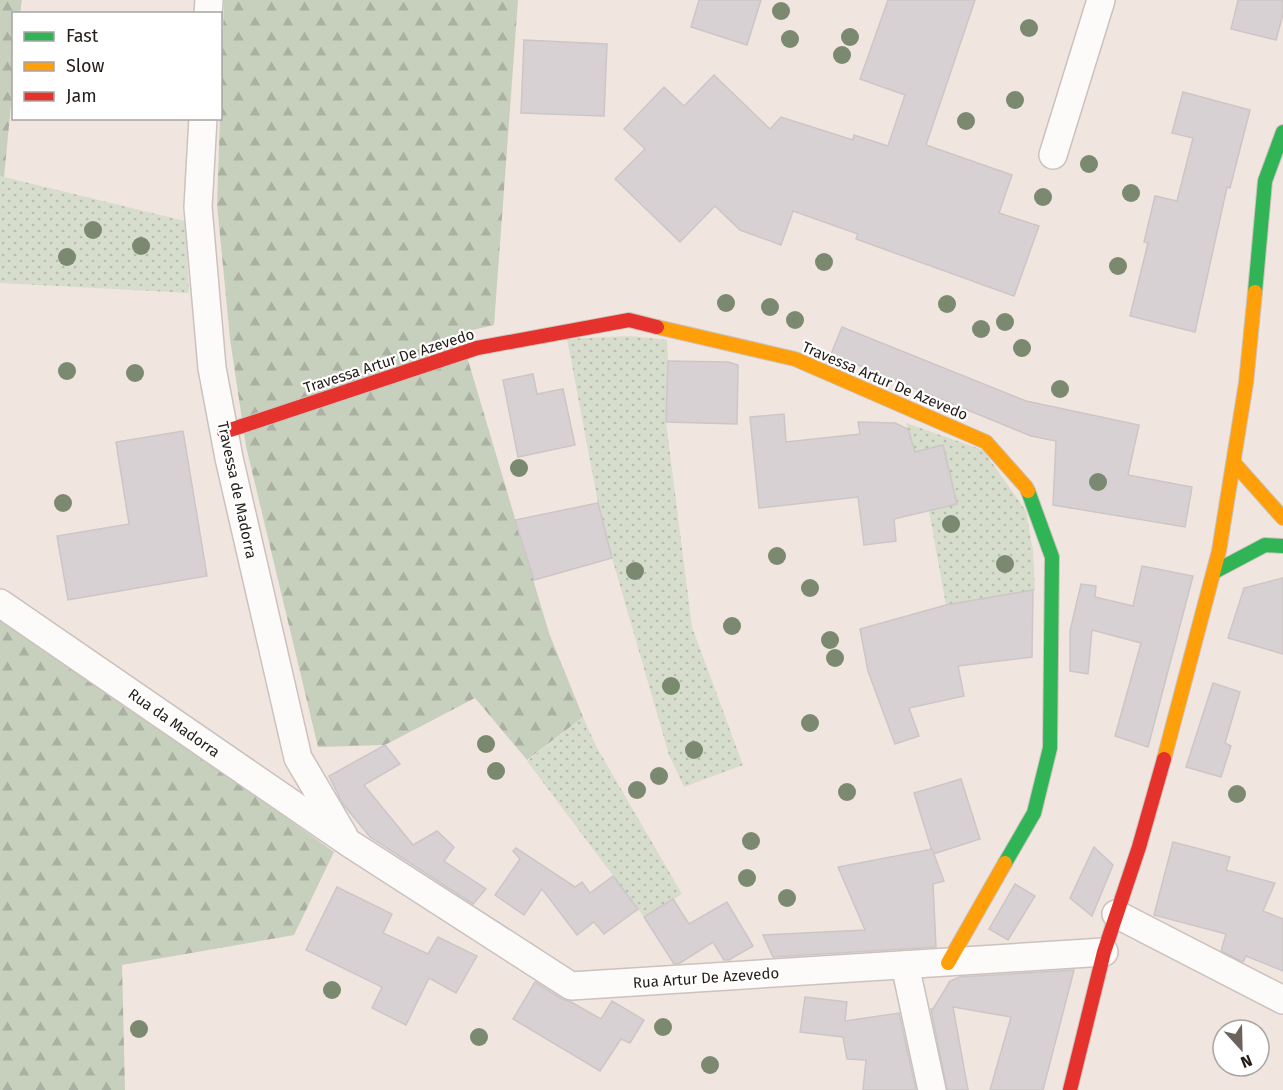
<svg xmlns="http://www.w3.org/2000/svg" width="1283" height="1090" font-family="'Fira Sans',sans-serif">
<defs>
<pattern id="grass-dots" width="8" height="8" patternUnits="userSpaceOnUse" patternTransform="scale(1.5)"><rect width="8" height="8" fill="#d7ddcd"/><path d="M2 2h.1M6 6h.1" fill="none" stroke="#b8bdaf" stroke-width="1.8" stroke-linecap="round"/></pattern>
<pattern id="forest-firs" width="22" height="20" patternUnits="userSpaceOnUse" patternTransform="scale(1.5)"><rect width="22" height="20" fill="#c7cfbd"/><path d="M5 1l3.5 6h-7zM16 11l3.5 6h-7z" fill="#abb1a2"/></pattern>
</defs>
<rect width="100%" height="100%" fill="#f1e5df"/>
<g fill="url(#grass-dots)">
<polygon points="0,176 185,221 189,293 0,283"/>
<polygon points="630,336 667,340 668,361 666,422 692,627 743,765 684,787 669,755 612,558 598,503 567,339"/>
<polygon points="906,423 983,450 1026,511 1033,551 1035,590 946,605 929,511 957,504 943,446 915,452"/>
<polygon points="583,717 596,746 682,894 644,917 527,761"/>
</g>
<g fill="url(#forest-firs)">
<polygon points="0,0 22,0 20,13 14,14 13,84 4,177 0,176"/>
<polygon points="224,0 518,0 494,325 460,333 549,633 583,717 527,760 475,698 385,745 318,747 246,446 230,339 217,204"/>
<polygon points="0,618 21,627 334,852 294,935 122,965 125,1090 0,1090"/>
</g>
<g fill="#d8d1d3" stroke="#ccc6c7" stroke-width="1.5">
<polygon points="699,0 761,0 747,45 691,27"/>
<polygon points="888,0 975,0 926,145 1012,175 999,213 1039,226 1014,296 856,239 858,234 793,211 781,245 740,230 715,206 680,242 615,179 645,149 624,129 664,87 684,106 714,75 770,129 781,117 853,140 854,135 888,146 905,95 860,79"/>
<polygon points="1238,0 1283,0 1283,14 1276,40 1231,29"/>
<polygon points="524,40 607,44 604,116 521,113"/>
<polygon points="1183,92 1250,110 1230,188 1227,187 1195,332 1130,316 1148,243 1144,242 1155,196 1177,201 1193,138 1172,133"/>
<polygon points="842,327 1026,401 1139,425 1128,475 1192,487 1185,527 1053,505 1056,441 1031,436 831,354"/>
<polygon points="668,361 728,362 738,365 737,424 666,422"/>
<polygon points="533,374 537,394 563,389 575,445 518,457 503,380"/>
<polygon points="784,414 786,442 860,434 858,422 895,423 908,429 915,452 943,445 957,504 894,519 896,541 864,545 858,497 759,508 750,417"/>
<polygon points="183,431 207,576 68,600 57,536 129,524 116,442"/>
<polygon points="598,503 612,558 534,580 515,520"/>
<polygon points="1142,566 1193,576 1148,747 1115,736 1141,643 1092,630 1088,674 1070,671 1070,631 1081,584 1096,586 1095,597 1133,606"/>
<polygon points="1283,578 1283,654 1228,638 1244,588"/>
<polygon points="1033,590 1032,657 958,666 964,696 909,708 919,736 895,744 868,671 860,629 946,605"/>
<polygon points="1213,683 1240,692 1225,743 1231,746 1221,777 1186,767"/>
<polygon points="385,745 400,764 364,785 413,845 437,831 454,847 444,861 486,889 473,904 370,837 343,804 329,776"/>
<polygon points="961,779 980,839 933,854 914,793"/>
<polygon points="1173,842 1230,857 1226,870 1275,883 1263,911 1283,919 1283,971 1246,956 1243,962 1221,951 1226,934 1154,915"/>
<polygon points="1094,847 1113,865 1092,916 1070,898"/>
<polygon points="516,848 575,887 582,882 590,893 613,876 638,909 604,934 594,922 577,935 542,889 524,915 495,895 520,859 513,851"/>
<polygon points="932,849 944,881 933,884 936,947 773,957 763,935 865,930 838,867"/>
<polygon points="1015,884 1035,896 1008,940 989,929"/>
<polygon points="337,887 392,914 383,933 428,954 438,937 477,956 456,993 429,978 406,1025 372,1008 382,987 306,950"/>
<polygon points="673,899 689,924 727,902 753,946 729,960 724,960 713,942 680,963 674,964 644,917"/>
<polygon points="1074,970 1043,1090 990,1090 1011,1017 953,1007 968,1090 947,1090 931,1009 933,1009 950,981 960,977"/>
<polygon points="535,982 562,999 571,1002 601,1019 612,1001 644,1020 630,1043 621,1039 600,1071 513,1019"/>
<polygon points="805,997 847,1002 845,1021 899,1013 916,1090 863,1090 866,1060 847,1059 843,1037 800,1032"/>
</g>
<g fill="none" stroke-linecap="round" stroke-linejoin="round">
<defs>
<g id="street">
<polyline points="208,14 209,0"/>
<polyline points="203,118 198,207 212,368 229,458 298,758 344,836"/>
<polyline points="1053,155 1101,0"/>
<polyline points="0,603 349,843 571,986 1104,952"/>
<polyline points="1116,914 1283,1000"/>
<polyline points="905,965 932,1090"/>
</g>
<g id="fast">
<polyline points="1255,292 1265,181 1283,132"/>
<polyline points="1214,572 1265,545 1283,546"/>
<polyline points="1005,863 1034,813 1050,748 1052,557 1028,491"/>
</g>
<g id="slow">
<polyline points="657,327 795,359 986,442 1026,487 1028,491"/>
<polyline points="1234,463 1283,518"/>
<polyline points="1164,759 1219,551 1246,383 1255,292"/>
<polyline points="948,963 1005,863"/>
</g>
<g id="jam">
<polyline points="224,432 477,348 629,320 657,327"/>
<polyline points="1070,1090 1104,952 1139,847 1164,759"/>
</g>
</defs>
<use href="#street" stroke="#cbc2bd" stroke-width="30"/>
<use href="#fast" stroke="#cbc2bd" stroke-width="16"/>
<use href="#slow" stroke="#cbc2bd" stroke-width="16"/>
<use href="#jam" stroke="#cbc2bd" stroke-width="16"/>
<use href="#street" stroke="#fdfbfa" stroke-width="27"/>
<use href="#fast" stroke="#30b455" stroke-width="14"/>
<use href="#slow" stroke="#ff9f0a" stroke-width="14"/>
<use href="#jam" stroke="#e5322d" stroke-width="14"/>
</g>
<g fill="#7b8970">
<circle cx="781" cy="11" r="9"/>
<circle cx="1029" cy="28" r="9"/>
<circle cx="850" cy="37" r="9"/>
<circle cx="790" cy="39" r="9"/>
<circle cx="842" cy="55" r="9"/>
<circle cx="1015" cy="100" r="9"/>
<circle cx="966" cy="121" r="9"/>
<circle cx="1089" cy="164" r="9"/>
<circle cx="1131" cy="193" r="9"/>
<circle cx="1043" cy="197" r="9"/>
<circle cx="93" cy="230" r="9"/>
<circle cx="141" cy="246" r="9"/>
<circle cx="67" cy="257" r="9"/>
<circle cx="824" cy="262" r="9"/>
<circle cx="1118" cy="266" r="9"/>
<circle cx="726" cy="303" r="9"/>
<circle cx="947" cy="304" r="9"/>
<circle cx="770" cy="307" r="9"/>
<circle cx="795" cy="320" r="9"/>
<circle cx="1005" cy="322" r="9"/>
<circle cx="981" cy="329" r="9"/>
<circle cx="1022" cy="348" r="9"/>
<circle cx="67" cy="371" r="9"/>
<circle cx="135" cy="373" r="9"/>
<circle cx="1060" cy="389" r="9"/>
<circle cx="519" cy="468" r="9"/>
<circle cx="1098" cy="482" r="9"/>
<circle cx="63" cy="503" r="9"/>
<circle cx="951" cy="524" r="9"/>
<circle cx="777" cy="556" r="9"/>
<circle cx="1005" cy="564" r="9"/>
<circle cx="635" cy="571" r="9"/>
<circle cx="810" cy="588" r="9"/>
<circle cx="732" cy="626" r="9"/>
<circle cx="830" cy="640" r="9"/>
<circle cx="835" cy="658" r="9"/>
<circle cx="671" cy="686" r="9"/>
<circle cx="810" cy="723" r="9"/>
<circle cx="486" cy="744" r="9"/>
<circle cx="694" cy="750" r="9"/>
<circle cx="496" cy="771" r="9"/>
<circle cx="659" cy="776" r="9"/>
<circle cx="637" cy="790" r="9"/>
<circle cx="847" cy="792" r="9"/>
<circle cx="1237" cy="794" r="9"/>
<circle cx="751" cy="841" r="9"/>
<circle cx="747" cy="878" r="9"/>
<circle cx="787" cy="898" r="9"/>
<circle cx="332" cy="990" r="9"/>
<circle cx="663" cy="1027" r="9"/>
<circle cx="139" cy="1029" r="9"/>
<circle cx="479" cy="1037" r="9"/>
<circle cx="710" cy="1065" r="9"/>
</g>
<g text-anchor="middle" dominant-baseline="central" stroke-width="4.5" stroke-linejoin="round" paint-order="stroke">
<g font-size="15" fill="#231c17" stroke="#fff">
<text transform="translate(389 361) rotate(-18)">Travessa Artur De Azevedo</text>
<text transform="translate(885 381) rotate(23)">Travessa Artur De Azevedo</text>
<text transform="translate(237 490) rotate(78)">Travessa de Madorra</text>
<text transform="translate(174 723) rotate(35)">Rua da Madorra</text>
<text transform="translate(706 978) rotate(-4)">Rua Artur De Azevedo</text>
</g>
</g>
<rect x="12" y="12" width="210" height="108" fill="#ffffff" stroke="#a7a4a2" stroke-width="1.5"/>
<rect x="24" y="32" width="30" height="9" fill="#30b455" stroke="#a7a4a2" stroke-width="1.5"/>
<text x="66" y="42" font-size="18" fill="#231c17">Fast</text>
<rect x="24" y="62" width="30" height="9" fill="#ff9f0a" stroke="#a7a4a2" stroke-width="1.5"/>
<text x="66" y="72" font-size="18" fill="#231c17">Slow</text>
<rect x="24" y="92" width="30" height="9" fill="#e5322d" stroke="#a7a4a2" stroke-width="1.5"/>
<text x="66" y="102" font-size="18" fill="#231c17">Jam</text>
<g transform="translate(1241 1048) rotate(158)"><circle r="28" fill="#ffffff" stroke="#a7a4a2" stroke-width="1.5"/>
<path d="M0-4.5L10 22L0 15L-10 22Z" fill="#6b625d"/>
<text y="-9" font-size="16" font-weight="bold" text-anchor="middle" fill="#231c17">N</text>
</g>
</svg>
